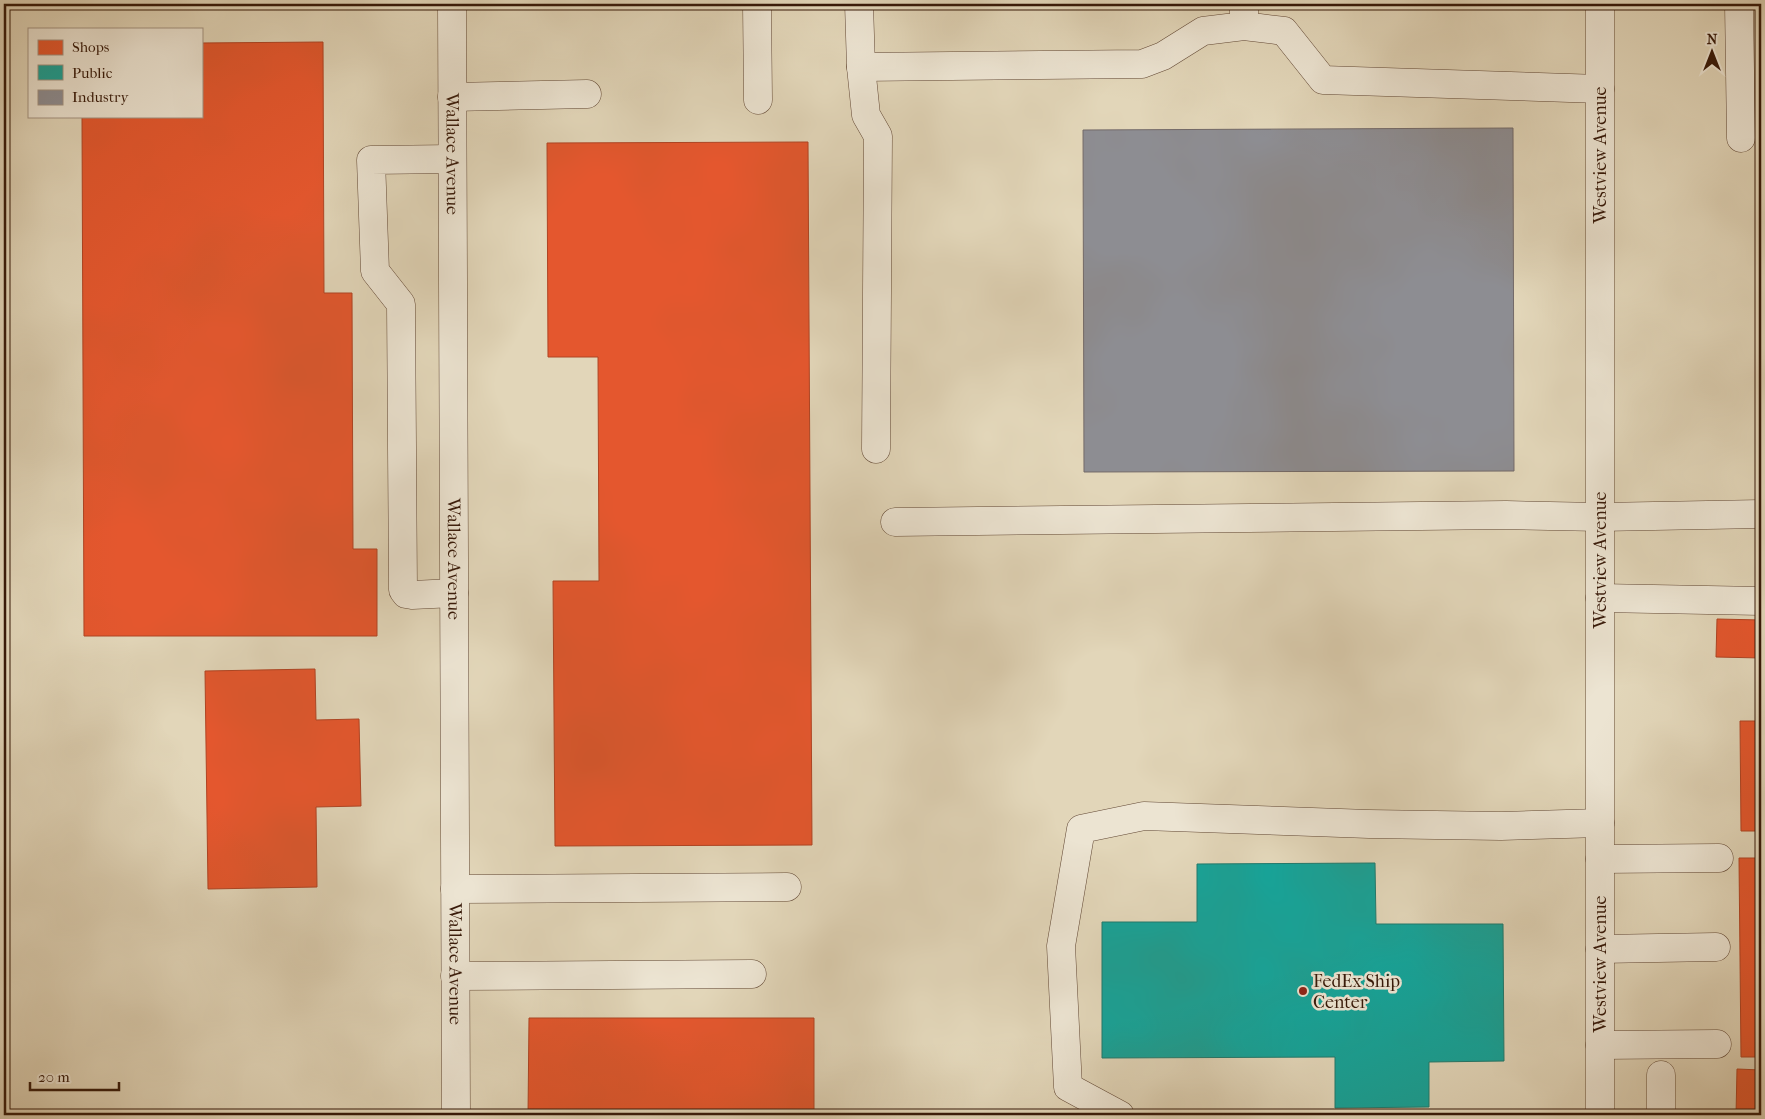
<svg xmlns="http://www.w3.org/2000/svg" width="1765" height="1119" font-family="'IM FELL French Canon',serif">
<rect width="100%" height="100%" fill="#e2d6b9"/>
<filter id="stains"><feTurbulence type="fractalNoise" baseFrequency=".004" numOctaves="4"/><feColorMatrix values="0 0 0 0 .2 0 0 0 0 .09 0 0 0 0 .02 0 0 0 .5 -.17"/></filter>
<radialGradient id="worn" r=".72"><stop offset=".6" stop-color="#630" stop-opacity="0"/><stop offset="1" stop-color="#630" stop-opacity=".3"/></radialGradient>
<g fill="#e4572e" stroke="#b04423">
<polygon points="323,42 324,293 352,293 353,549 377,549 377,636 84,636 82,116 201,116 201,43"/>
<polygon points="808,142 812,845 555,846 553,581 599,581 598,357 548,357 547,143"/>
<polygon points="1761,316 1761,365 1758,365 1757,317"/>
<polygon points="1717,619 1761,620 1761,658 1716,657"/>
<polygon points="315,669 316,720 359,719 361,806 316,807 317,887 208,889 205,671"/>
<polygon points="1740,721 1761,721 1761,831 1741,831"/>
<polygon points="1739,858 1761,858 1761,1057 1741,1057"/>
<polygon points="529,1018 814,1018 814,1115 528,1115"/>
<polygon points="1737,1069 1761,1070 1761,1115 1736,1115"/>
</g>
<polygon fill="#17a398" stroke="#217a6d" points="1375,863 1376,924 1503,924 1504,1061 1429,1062 1429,1107 1335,1108 1335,1057 1102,1058 1102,922 1197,922 1197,864"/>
<polygon fill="#8d8d92" stroke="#736a69" points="1513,128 1514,471 1084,472 1083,130"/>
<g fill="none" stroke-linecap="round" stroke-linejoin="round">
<defs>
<g id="minor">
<path id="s1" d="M452,4L456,1115"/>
<polyline points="757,4 758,100"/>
<polyline points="859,4 861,67 866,115 878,136 876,449"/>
<polyline points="1600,4 1600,1115"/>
<polyline points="1739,4 1741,138"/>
<polyline points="1244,26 1284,31 1323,80 1600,89"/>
<polyline points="861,67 1142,64 1163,56 1203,31 1244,26 1244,4"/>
<polyline points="452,97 587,94"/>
<polyline points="452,159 371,160 375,271 401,304 403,590 406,594 412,595 454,593"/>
<polyline points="895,522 1506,515 1600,517 1761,514"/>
<polyline points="1600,598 1761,601"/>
<polyline points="1600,859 1719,858"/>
<polyline points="455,889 787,887"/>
<polyline points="1600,949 1716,947"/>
<polyline points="455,976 752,974"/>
<polyline points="1600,1045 1717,1044"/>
<polyline points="1661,1075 1661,1115"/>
<polyline points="1120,1115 1068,1087 1061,946 1081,829 1144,816 1369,824 1501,826 1600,823"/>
</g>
</defs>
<use href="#minor" stroke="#624835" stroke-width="29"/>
<use href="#minor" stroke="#ece4d2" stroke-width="28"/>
</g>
<circle fill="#8f2418" stroke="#ece4d2" stroke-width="2" cx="1303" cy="991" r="5"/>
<g text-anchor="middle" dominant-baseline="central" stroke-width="5" stroke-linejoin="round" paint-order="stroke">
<g font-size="18" fill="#371909" stroke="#ece4d2">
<text stroke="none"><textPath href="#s1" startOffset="150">Wallace Avenue</textPath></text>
<text transform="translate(1600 155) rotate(-90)">Westview Avenue</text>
<text stroke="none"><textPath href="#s1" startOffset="555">Wallace Avenue</textPath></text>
<text transform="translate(1600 560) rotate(-90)">Westview Avenue</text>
<text stroke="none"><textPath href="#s1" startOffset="960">Wallace Avenue</textPath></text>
<text transform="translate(1600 964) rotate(-90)">Westview Avenue</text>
</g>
<g font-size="18" fill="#371909" stroke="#ece4d2" text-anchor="start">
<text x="1313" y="981">FedEx Ship<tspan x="1313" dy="21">Center</tspan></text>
</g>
</g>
<rect width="1765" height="1119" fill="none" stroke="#e2d6b9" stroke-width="20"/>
<rect x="5" y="5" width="1755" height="1109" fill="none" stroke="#371909" stroke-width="2.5"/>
<rect x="10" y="10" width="1745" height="1099" fill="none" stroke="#371909"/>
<rect x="28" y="28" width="175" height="90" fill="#ece4d2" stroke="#a49382"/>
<rect x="38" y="40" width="25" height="15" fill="#e4572e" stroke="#a49382"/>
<text x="72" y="52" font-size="15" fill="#371909">Shops</text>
<rect x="38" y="65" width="25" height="15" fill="#17a398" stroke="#a49382"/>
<text x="72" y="78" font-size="15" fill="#371909">Public</text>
<rect x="38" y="90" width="25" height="15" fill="#8d8d92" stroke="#a49382"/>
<text x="72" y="102" font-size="15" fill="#371909">Industry</text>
<g transform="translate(1712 52)" stroke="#ece4d2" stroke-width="4" paint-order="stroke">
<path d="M0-4L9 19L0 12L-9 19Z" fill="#371909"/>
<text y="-8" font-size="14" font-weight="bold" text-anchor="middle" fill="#371909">N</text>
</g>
<path d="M30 1082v8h89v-8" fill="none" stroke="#371909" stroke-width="2.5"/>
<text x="38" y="1082" font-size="15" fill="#371909" stroke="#ece4d2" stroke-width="4" paint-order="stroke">20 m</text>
<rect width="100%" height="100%" filter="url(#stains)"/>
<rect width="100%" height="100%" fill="url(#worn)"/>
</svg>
